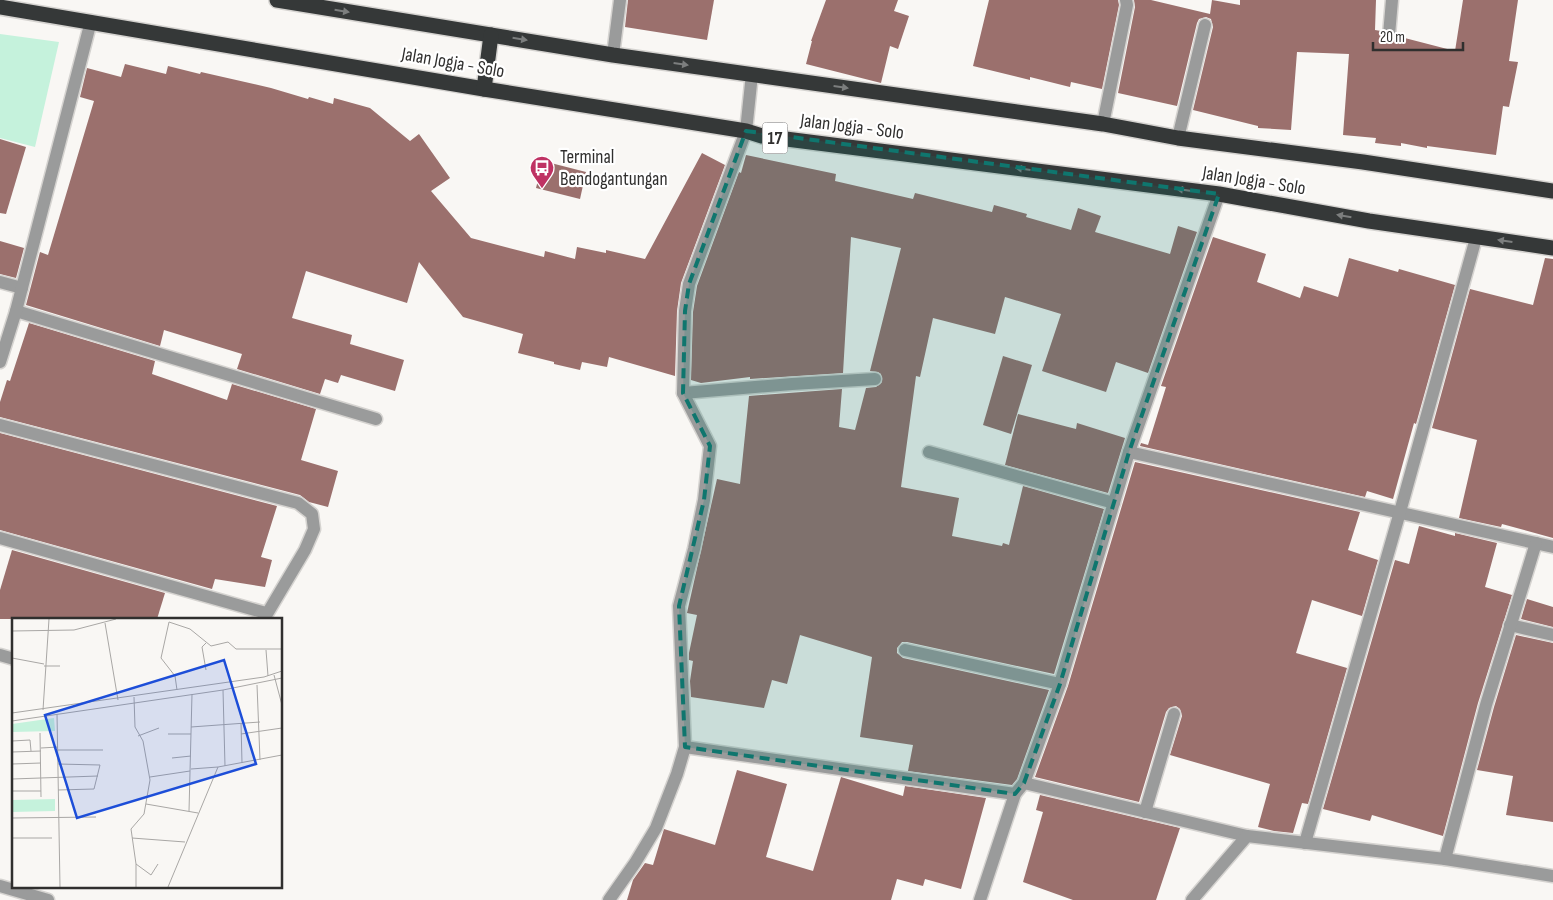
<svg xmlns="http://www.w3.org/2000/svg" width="1553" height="900" font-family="'Sofia Sans Condensed',sans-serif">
<rect width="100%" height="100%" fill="#f9f7f4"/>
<polygon fill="#c5f2dc" points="0,34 59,42 35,147 0,138"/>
<g fill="#9b706d">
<polygon points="628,0 714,0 707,40 625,27"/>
<polygon points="826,0 898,0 894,11 909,16 898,49 890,46 881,83 806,64 812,41 811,41"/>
<polygon points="989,0 1118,0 1119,5 1102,89 1071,82 1070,87 1030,77 1030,80 973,66"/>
<polygon points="1134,0 1151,0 1210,14 1212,0 1240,5 1240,0 1376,0 1375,30 1381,31 1382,38 1385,42 1393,42 1397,36 1455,51 1463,0 1518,0 1509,61 1518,62 1509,107 1503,106 1496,155 1427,146 1427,148 1401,143 1401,146 1375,143 1376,138 1343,135 1349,54 1297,52 1291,130 1258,128 1258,126 1193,110 1213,27 1211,19 1206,17 1199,19 1197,23 1177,106 1118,93 1135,7"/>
<polygon points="125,64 166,74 168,66 200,74 201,72 271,88 308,99 309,97 333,104 334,98 370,108 410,141 419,134 450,178 431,191 471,238 544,257 545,251 575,259 577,247 606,253 606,250 645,259 702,153 725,165 681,283 677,311 675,376 609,357 607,367 582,362 580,370 554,364 554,362 518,353 523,334 463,317 419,262 407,303 306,271 292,318 352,335 350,344 404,360 395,391 341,375 338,383 325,379 320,394 237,369 242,354 164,330 160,346 26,305 40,252 48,255 94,101 80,97 87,68 121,77"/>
<polygon points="0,139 26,147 6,214 0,213"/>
<polygon points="746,155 836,174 835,181 913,199 915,193 992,212 994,205 1027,214 1026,217 1071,230 1078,208 1101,216 1095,232 1170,254 1178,226 1197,232 1148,373 1116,362 1106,392 1042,371 1061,314 1005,297 995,334 933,318 920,377 916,376 901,487 959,498 952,536 1002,546 1003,543 1009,545 1023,486 1104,509 1054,674 907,642 902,642 897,648 897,653 903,658 1049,690 1017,779 1012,785 908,771 913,745 860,737 872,657 800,635 787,684 772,680 764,708 691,697 690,681 693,661 689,660 689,653 697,615 687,613 717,479 740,484 749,396 842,389 839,427 855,430 866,388 876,387 882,382 881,374 878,372 870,371 901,248 851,237 843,373 750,379 750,377 701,383 691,380 693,312 697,286 739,172 741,173"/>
<polygon points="543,161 586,172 580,199 536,188"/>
<polygon points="1213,237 1266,254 1257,282 1300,298 1304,286 1338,297 1349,258 1398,272 1399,269 1455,285 1416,424 1414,423 1393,499 1367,491 1365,497 1140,446 1141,443 1148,445 1166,387 1161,386"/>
<polygon points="0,241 24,248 16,278 0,274"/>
<polygon points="1545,258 1553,259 1553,538 1502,524 1501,527 1459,518 1477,440 1432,428 1470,289 1533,305"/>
<polygon points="29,323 155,361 152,374 227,400 232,384 316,409 301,460 338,471 328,507 309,502 300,495 0,417 0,402 7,380 10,381"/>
<polygon points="1003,356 1032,365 1011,434 983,425"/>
<polygon points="1018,414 1076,429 1077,423 1125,438 1108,493 1005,465"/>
<polygon points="0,433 277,506 261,557 272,560 265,587 215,579 212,589 0,530"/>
<polygon points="1135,462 1360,512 1348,550 1378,560 1362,616 1312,600 1296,653 1347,668 1308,804 1302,803 1293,833 1274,831 1258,827 1270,784 1170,755 1182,716 1180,709 1176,706 1169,708 1166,712 1139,802 1035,777 1068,686"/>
<polygon points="1419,526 1455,536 1455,533 1497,543 1485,587 1512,595 1478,703 1443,836 1372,815 1370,821 1323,809 1395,560 1409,564"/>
<polygon points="12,550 165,593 157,619 0,619 0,590"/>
<polygon points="1527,599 1553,607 1553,627 1521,619"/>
<polygon points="1516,635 1553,643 1553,822 1506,815 1513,776 1477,770 1494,707"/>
<polygon points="737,770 787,784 766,857 813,871 841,777 903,796 905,786 986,798 961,889 925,879 923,886 897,879 891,900 627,900 633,880 645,863 653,865 664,829 715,845"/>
<polygon points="1040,795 1180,828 1156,900 1073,900 1023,882 1043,812 1036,810"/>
</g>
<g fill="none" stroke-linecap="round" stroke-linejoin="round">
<defs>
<g id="minor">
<polyline points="1389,35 1392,0"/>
<polyline points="613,55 620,0"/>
<polyline points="1103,124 1127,5 1126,0"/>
<polyline points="1178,138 1205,25"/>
<polyline points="0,282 22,288"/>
<polyline points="16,311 376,419"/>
<polyline points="0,362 16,311 91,21"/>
<polyline points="683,393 792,384 875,379"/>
<polyline points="0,425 298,503 312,514 314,529 305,550 264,619"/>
<polyline points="929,452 1114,503"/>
<polyline points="1129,452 1553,547"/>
<polyline points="0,538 266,613"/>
<polyline points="1510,625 1553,635"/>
<polyline points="905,650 1060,684"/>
<polyline points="0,655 14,659"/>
<polyline points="685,747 1015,794"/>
<polyline points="1024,783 1247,836"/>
<polyline points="1145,812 1174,714"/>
<polyline points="1305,843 1400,512 1476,238"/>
<polyline points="1445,859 1486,705 1536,543"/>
<polyline points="0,886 48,900"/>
<polyline points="609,900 635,863 656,828 677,774 685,747 679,606 694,549 704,500 710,446 683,393 685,311 689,284 746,131 752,74"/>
<polyline points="980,900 1015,794 1024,783 1060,684 1129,452 1219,194"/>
<polyline points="1192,900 1247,836 1445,859 1553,876"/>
</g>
<g id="highway">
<polyline points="277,0 613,55 1103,124 1178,138 1363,162 1553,191"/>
<polyline points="0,7 484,89 746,131 762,136 1219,194 1369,221 1553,248"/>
<polyline points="484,89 491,35"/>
</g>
</defs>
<use href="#minor" stroke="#d5d3d0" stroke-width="15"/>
<use href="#highway" stroke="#d5d3d0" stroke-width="18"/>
<use href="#minor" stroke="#9a9b9b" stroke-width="12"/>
<use href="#highway" stroke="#353838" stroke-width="15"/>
</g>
<defs><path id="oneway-solid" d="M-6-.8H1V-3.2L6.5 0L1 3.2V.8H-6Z" transform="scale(1.25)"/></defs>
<g fill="#7c7e7e">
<use href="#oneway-solid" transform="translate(342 11) rotate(9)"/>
<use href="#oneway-solid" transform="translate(520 39) rotate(9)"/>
<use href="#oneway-solid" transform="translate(681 64) rotate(8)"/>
<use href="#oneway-solid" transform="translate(841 87) rotate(8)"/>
<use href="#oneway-solid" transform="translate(1023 169) rotate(-173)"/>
<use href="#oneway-solid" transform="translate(1184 190) rotate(-173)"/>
<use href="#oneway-solid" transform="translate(1344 216) rotate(-170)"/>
<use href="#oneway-solid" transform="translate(1505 241) rotate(-172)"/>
</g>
<path fill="#0f766e" fill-opacity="0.2" stroke="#0f766e" stroke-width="4" stroke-dasharray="10 6" stroke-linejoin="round" d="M746,131L1219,194L1129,452L1060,684L1024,783L1015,794L685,747L679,606L704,500L710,446L683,393L685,311L689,284Z"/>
<defs>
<symbol id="bus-pin" viewBox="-11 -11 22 30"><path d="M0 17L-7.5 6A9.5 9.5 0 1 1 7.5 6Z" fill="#bf3263" stroke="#fff"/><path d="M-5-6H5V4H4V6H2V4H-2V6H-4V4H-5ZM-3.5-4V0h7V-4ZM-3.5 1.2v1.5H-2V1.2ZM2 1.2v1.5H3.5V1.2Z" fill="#fff"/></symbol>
</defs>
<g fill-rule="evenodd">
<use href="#bus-pin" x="528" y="154" width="28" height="38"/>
</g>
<g text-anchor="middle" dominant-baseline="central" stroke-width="4.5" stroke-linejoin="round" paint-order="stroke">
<rect fill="#fff" stroke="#6e6d6d" stroke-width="1" x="762.5" y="122.5" width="25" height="31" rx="4"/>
<g font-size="18" font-weight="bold" fill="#302f2e">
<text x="775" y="138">17</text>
</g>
<g font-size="19" fill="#302f2e" stroke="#fff">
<text transform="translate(453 63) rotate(10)">Jalan Jogja - Solo</text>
<text transform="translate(852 127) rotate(7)">Jalan Jogja - Solo</text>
<text transform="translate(1254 181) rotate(9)">Jalan Jogja - Solo</text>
</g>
<g font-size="19" fill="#302f2e" stroke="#fff" text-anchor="start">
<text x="560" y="157">Terminal<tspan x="560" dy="22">Bendogantungan</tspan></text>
</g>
</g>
<g transform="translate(12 618)">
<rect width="270" height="270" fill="#f9f7f4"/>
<path d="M42,100L43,113L0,114V106ZM43,181V193L0,194V182Z" fill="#c5f2dc"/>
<path fill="none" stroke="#a9a7a5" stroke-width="1" d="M93,5L106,82M0,13L62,12L104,1M194,25L190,29L194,52M254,32L256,58M0,40L32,46M32,48H48M262,57L270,87M245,67L248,142M165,72L163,58L149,40L157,4L178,11L199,28L216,24L224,31H270M211,72L213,148M122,79L123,109L131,123L138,162L132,196L119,211L124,246V269M31,92L37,1M0,95L252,59L270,53M45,96L48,269M0,103L211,72L270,60M229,105L230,145M179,109L248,104M28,115L29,179M156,116H179M229,116L270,110M126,118L147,110M0,123L18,122L19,133M29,130L46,129M46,132H91M0,134L29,133M160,140L179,138M0,146L29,145M46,146L88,147L82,171L46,172M179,151L206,149M138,159L178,153M0,161L86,158M0,173H29M134,186L186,195M177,193L180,76M0,200L84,199M0,220H40M120,220L173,224M124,246L139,257L146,246M156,269L206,149L270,137"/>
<path fill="#1d4ed8" fill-opacity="0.15" stroke="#1d4ed8" stroke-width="2.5" d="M212,42L244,146L65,200L33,97Z"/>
<rect width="270" height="270" fill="none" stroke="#302f2e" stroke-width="2.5"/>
</g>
<path d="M1373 42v8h90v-8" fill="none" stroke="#302f2e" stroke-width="2.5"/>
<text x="1380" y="42" font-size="15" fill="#302f2e" stroke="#ffffff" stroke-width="4" paint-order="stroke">20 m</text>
</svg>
